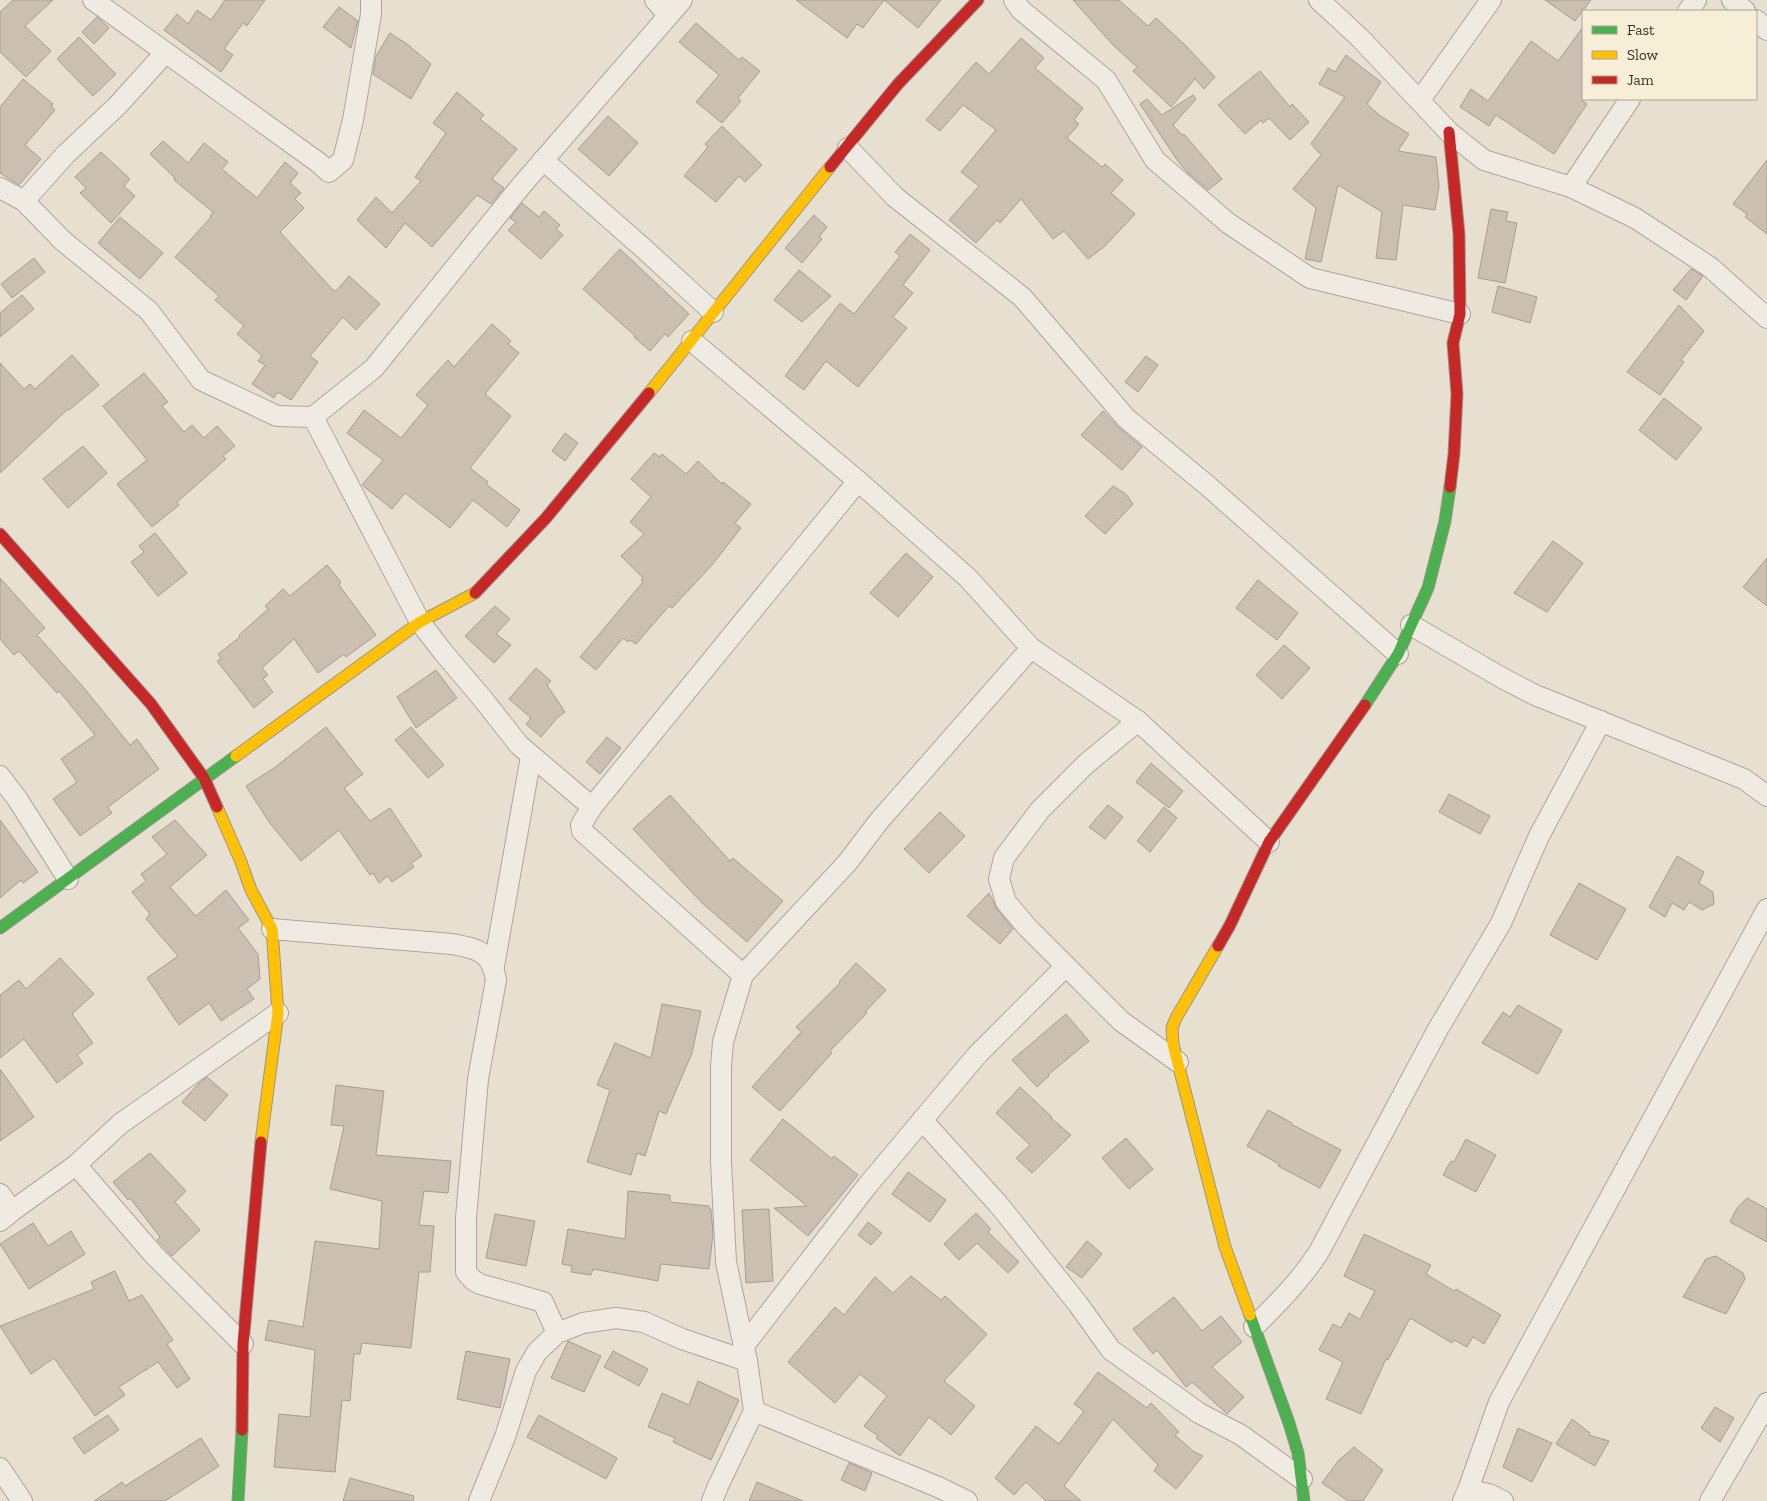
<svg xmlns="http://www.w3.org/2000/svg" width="1767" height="1501" font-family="'Zilla Slab',serif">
<rect width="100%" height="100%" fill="#e7e0d1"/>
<g fill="#cbbfb2" stroke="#a89c90">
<polygon points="13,0 53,0 25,26 51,51 26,77 0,52 0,12"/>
<polygon points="225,0 265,0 247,26 243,23 224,49 233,55 221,72 164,30 177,14 188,24 197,10 211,20"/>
<polygon points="796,0 884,0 863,28 857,24 847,38"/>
<polygon points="884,0 941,0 918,28"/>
<polygon points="1073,0 1119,0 1148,26 1156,18 1185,45 1215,77 1204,89 1195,79 1171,107 1133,71 1137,67 1113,45"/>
<polygon points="1545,0 1591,0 1575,21"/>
<polygon points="339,7 358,21 351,48 323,27"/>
<polygon points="97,17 109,28 94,44 82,32"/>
<polygon points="696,23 739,60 742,57 760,71 738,98 741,101 722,123 696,102 719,75 679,42"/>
<polygon points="1583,27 1583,101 1587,104 1554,154 1496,115 1489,126 1460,107 1471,89 1488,101 1531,41 1558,61"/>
<polygon points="390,33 407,44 431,64 411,99 373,74 376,56"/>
<polygon points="79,37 116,74 93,96 57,59"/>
<polygon points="1021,38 1044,58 1035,68 1083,108 1074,120 1079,124 1067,138 1102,167 1105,164 1123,180 1111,193 1135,214 1105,246 1088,259 1064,231 1053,239 1021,199 1000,223 997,220 976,243 949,220 979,186 961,172 996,130 963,105 940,131 926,120 976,62 989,74"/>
<polygon points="1346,55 1381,82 1367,104 1379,115 1409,134 1398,151 1436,157 1439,186 1435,210 1403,205 1396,260 1376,258 1382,212 1338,185 1321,262 1305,259 1316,208 1293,189 1321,155 1311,144 1345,97 1319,84 1328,68 1335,72"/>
<polygon points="1260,71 1290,107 1292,104 1309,122 1290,140 1269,118 1263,123 1261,120 1245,134 1218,105"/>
<polygon points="23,79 53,104 51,106 55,110 25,145 41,159 19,185 0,173 0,107"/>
<polygon points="457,92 484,115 480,119 517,149 492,179 504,188 491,204 477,195 432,247 405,223 386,248 357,220 376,197 392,213 421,181 415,177 446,133 433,123"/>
<polygon points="1193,95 1196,99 1173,125 1182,135 1184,134 1222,179 1208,190 1187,172 1177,160 1140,104 1147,99 1162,115"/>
<polygon points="608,116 638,143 609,176 578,149"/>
<polygon points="722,126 762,165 745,182 739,176 716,202 684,176 708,147 705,144"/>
<polygon points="163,141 188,163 204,143 228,162 222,169 257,198 285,162 298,173 290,183 301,193 295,199 304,208 280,232 332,289 336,291 349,276 380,304 356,330 343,317 310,356 318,362 291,400 278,392 274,398 252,384 265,365 258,361 262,356 237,334 244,326 215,300 219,296 175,257 211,217 210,216 213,212 174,180 175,178 150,154"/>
<polygon points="101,152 130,179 124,186 135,196 111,223 80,193 86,188 75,177"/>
<polygon points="1767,160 1767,234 1745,217 1747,214 1733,204"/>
<polygon points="522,203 539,217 544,211 560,225 556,229 563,235 541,259 508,230 516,222 510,218"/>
<polygon points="1491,209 1508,212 1506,221 1517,223 1505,283 1478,278"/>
<polygon points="814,215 827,227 819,237 822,239 802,263 785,248"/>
<polygon points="120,217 163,253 140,279 98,243"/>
<polygon points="910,234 930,250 903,285 913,293 893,317 907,328 858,387 826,361 804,390 785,376 840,303 854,314 900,256 895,252"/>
<polygon points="620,249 689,314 668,337 665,334 650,351 634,337 635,336 583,289"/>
<polygon points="34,258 45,272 12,298 1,284"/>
<polygon points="1691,269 1703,276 1686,300 1673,290"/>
<polygon points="799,270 831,296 802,322 774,300"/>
<polygon points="1498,286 1537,297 1530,323 1492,312"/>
<polygon points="22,295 34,309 0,337 0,313"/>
<polygon points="1679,305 1704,331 1681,360 1684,362 1660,395 1627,372"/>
<polygon points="492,324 511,341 508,344 519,353 485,394 511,416 470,468 488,482 486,484 520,510 507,527 473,500 450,528 405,493 392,509 362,485 383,460 347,433 364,410 401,438 428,405 416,395 448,360 454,367"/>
<polygon points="72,355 99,385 69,410 68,409 0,473 0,363 24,389 30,384 35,389"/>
<polygon points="1146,356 1158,365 1138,392 1125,382"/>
<polygon points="144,373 168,402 162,406 184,432 192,425 204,438 217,426 235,446 223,456 226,459 177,502 179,505 152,527 117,484 147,460 103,406"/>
<polygon points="1664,398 1702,428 1676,460 1639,430"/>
<polygon points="1103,411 1118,427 1142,447 1122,470 1081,435"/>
<polygon points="565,433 578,443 565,461 552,451"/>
<polygon points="83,446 107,473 68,508 43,479"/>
<polygon points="654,453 660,457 662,454 686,474 698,461 722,484 723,482 751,504 735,523 741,528 712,565 672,608 669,606 636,644 630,640 628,642 623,638 596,670 580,657 643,582 641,580 643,578 621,556 644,534 630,522 651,497 631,479"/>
<polygon points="1113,486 1126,494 1133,504 1105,534 1085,516"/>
<polygon points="155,533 187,573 158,596 131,562 144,552 139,546"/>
<polygon points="1553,541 1583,563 1547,612 1514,593"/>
<polygon points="906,553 933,577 898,617 870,593"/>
<polygon points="1767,558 1767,606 1743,587"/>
<polygon points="327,565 341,582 339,585 376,635 346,657 344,654 318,673 294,639 262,668 268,675 263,679 273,692 254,708 217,661 221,658 218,654 240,637 239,635 268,609 265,606 283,589 290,596"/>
<polygon points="0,578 45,628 37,635 84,688 130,745 137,739 159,769 108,807 112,813 80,836 53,799 77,782 61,759 95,735 59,691 57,693 19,651 14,655 0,639"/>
<polygon points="1258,580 1298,613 1277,640 1236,608"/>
<polygon points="495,606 510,619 496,634 511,645 494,663 465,636"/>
<polygon points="1284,645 1310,668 1282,699 1256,675"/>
<polygon points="536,668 551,681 547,685 565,712 557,718 541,737 526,724 531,718 509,699"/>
<polygon points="436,670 457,698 416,728 397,697"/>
<polygon points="326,727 363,774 344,788 370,821 390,808 422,856 411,863 414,867 392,882 388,876 379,883 373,873 370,875 339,830 301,861 269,822 246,786 274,768"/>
<polygon points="411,727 444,765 428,778 395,740"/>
<polygon points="607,737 621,748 600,774 586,762"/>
<polygon points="1151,763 1183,791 1169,808 1136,782"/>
<polygon points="1449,794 1490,816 1480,834 1439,812"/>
<polygon points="670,795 730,861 733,858 783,901 747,942 701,902 633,829"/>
<polygon points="1108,805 1123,817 1105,839 1089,827"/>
<polygon points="1164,807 1177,818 1150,852 1137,841"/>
<polygon points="940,812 965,836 929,873 904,849"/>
<polygon points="0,820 38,872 23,883 21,880 0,898"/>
<polygon points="175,820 207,855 170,887 196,916 226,890 249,920 238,928 258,954 260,979 247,989 254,999 221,1021 209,1003 179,1025 147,978 178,956 146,919 150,914 132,892 146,881 141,874 167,854 152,837"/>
<polygon points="1677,856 1704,872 1699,883 1713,892 1714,904 1702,910 1689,902 1684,910 1672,903 1665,917 1649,907"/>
<polygon points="1579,883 1626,909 1597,960 1550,935"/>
<polygon points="989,893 997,909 1013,929 1000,944 967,916"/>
<polygon points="60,958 94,994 72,1014 93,1043 77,1055 83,1063 57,1083 24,1039 0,1058 0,995 19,980 26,989"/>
<polygon points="856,963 886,990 865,1012 867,1013 830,1051 832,1053 780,1111 752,1087 801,1032 796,1027 840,983 839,982"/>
<polygon points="662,1004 701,1011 692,1053 666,1114 659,1111 645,1156 637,1153 631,1175 587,1162 610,1090 597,1085 615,1043 651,1058"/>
<polygon points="1518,1005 1562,1030 1538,1074 1482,1043 1503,1012 1510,1017"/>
<polygon points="1066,1014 1089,1041 1048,1075 1049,1076 1037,1087 1012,1060"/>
<polygon points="0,1069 34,1117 0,1141"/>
<polygon points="207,1077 228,1095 205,1121 182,1102 198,1084"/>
<polygon points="336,1085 384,1091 376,1155 451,1161 448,1193 424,1191 419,1225 434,1226 430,1272 419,1272 411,1348 362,1343 360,1354 354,1354 350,1401 342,1400 335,1472 274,1467 279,1414 310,1417 315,1350 265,1340 269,1320 303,1327 315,1241 379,1249 382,1201 330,1189 344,1126 331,1125"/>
<polygon points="1020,1087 1052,1117 1051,1118 1071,1135 1032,1173 1016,1158 1030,1145 996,1113"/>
<polygon points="1268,1110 1292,1123 1291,1124 1341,1150 1320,1188 1278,1166 1279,1164 1247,1146"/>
<polygon points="783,1119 832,1159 834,1156 858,1175 808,1236 774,1208 807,1206 750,1160"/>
<polygon points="1126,1138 1153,1169 1129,1189 1102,1158"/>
<polygon points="1466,1139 1496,1155 1476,1192 1443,1175 1451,1161 1454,1162"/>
<polygon points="150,1153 186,1191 175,1202 200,1230 172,1256 157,1240 160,1237 130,1198 128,1200 113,1182"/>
<polygon points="908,1172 946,1200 930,1222 892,1194"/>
<polygon points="628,1191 670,1195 670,1202 709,1206 709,1208 711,1209 713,1234 709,1269 661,1264 658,1281 593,1269 591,1275 571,1272 572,1266 562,1264 568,1229 625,1239"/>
<polygon points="1747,1198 1767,1209 1767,1242 1730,1222 1737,1208"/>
<polygon points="769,1209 773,1281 746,1283 742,1210"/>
<polygon points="976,1213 991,1229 988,1232 1019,1262 1008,1273 977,1243 959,1260 944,1244"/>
<polygon points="495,1214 535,1221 526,1266 486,1258"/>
<polygon points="868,1222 882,1233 871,1245 858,1235"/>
<polygon points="33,1223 48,1246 71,1231 85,1254 29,1289 0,1244"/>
<polygon points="1364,1234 1431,1265 1426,1274 1454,1291 1456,1289 1501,1315 1484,1344 1473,1337 1467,1347 1454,1340 1452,1343 1410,1318 1388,1360 1386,1359 1361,1414 1326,1399 1343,1362 1319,1350 1333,1324 1341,1328 1349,1313 1360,1319 1375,1291 1344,1276"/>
<polygon points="1087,1241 1102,1254 1082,1278 1066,1267"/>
<polygon points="1716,1256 1743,1273 1745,1279 1726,1314 1683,1297 1706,1259"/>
<polygon points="115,1271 129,1301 142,1295 173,1340 167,1344 190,1379 177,1388 158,1362 119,1387 125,1395 95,1416 54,1358 31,1374 0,1326 94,1289 91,1282"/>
<polygon points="911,1276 941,1300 945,1296 987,1334 944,1381 975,1406 951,1435 929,1417 900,1456 876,1438 878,1436 864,1426 887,1396 860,1374 835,1403 788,1362 835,1307 844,1315 875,1277 893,1293"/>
<polygon points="1174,1297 1202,1331 1221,1316 1242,1342 1212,1367 1244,1397 1227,1414 1192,1382 1186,1387 1157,1350 1153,1354 1133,1329"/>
<polygon points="568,1341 601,1356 584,1392 551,1378"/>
<polygon points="466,1351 510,1359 500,1408 457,1399"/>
<polygon points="613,1351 648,1369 639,1386 604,1367"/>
<polygon points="1098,1372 1147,1408 1151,1403 1179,1432 1175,1435 1193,1451 1203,1456 1176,1489 1154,1471 1158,1465 1113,1419 1064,1486 1081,1501 1046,1501 1026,1482 1014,1495 995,1478 1036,1426 1059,1444 1084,1411 1074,1404"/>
<polygon points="698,1381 739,1400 711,1460 673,1442 675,1438 648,1427 662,1393 689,1405"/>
<polygon points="1715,1407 1734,1418 1720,1442 1701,1428"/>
<polygon points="108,1415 119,1430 84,1454 73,1438"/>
<polygon points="539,1415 617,1458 606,1479 527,1437"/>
<polygon points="1572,1419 1590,1433 1589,1435 1609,1441 1595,1466 1556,1444"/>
<polygon points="1518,1428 1552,1443 1532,1482 1503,1467"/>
<polygon points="201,1438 219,1466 165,1501 94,1501 122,1482 125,1486"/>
<polygon points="1354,1447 1383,1470 1363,1501 1348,1501 1322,1483 1338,1461"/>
<polygon points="849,1463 872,1473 865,1491 841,1480"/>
<polygon points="350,1478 414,1496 413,1501 343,1501"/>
<polygon points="757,1482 803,1501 749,1501"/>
</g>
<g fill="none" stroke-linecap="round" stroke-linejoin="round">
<defs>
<g id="street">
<polyline points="93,0 319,163 329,172 343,160 353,120 371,14 371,0"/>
<polyline points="655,0 668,15"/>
<polyline points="1014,0 1021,10 1106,80 1155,160 1228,223 1310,278 1460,314"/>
<polyline points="1319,0 1360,38 1449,132 1484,160 1571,187 1635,218 1710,267 1767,318"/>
<polyline points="1732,0 1745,11"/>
<polyline points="1688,11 1696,0"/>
<polyline points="1756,20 1767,30"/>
<polyline points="1420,100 1491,0"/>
<polyline points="848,148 895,197 1022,297 1126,418 1208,486 1398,654"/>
<polyline points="543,160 642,247 713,312"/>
<polyline points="1571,187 1630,99"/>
<polyline points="0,188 24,201 63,241 149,311 201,380 277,416 313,417 420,622 443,652 482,698 519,745 592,807"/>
<polyline points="24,201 65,155 118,105 165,53"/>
<polyline points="692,341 858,481 968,578 1031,648 1138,721 1269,842"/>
<polyline points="313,417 374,368 521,186 682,0"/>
<polyline points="1411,625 1504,679 1535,695 1744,779 1767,796"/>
<polyline points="1138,721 1086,764 1040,810 1004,858 999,879 1006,902 1027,927 1121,1021 1178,1062"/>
<polyline points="0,776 18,800 68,879"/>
<path d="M272,929L452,944C478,949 491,951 496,980L478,1079L466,1218V1272L473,1280L480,1284L543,1302L557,1333"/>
<polyline points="494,966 531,756"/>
<polyline points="743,975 582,831 581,825 592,807 858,481"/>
<polyline points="922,1120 999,1205 1078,1304 1111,1350 1199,1413 1241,1435 1302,1479"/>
<polyline points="76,1165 154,1255 243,1344"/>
<polyline points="0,1194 12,1211"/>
<polyline points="0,1221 12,1211 76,1165 120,1124 278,1013"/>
<path d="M1254,1327C1278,1303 1302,1279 1320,1250L1438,1029L1501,923L1539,836L1601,721"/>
<polyline points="743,1347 867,1186 977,1055 1066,966"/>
<polyline points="754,1411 938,1487 967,1501"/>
<polyline points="0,1468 22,1501"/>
<polyline points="1468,1490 1489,1494 1503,1501"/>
<polyline points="479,1501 505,1437 526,1371 537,1352 557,1333 583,1323 616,1318 644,1322 682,1339 747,1361"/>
<polyline points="712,1501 718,1486 754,1411 747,1361 726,1262 721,1162 721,1066 723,1042 743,975 847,863 879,821 1031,648"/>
<polyline points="1463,1501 1468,1490 1499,1402 1767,909"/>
<polyline points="1710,1501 1767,1403"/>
</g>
<g id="fast">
<polyline points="1365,705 1398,654 1428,588 1445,521 1450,487"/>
<polyline points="0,928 236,756"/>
<polyline points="1250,1315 1289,1423 1298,1453 1304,1501"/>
<polyline points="238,1501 242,1430"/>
</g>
<g id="slow">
<polyline points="649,393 830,167"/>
<polyline points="236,756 420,622 475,593"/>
<polyline points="217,807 241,862 251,890 272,929 278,1013 261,1142"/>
<polyline points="1218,946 1176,1018 1172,1028 1173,1044 1225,1247 1250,1315"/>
</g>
<g id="jam">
<polyline points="1449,132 1459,234 1460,314 1453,343 1457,394 1454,454 1450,487"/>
<polyline points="830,167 898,84 978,0"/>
<polyline points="0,534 151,704 204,778 217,807"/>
<polyline points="475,593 546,518 649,393"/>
<polyline points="1218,946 1230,925 1269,842 1365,705"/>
<polyline points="242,1430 243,1344 261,1142"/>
</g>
</defs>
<use href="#street" stroke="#ada599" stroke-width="22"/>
<use href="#fast" stroke="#9c958a" stroke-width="13"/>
<use href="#slow" stroke="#9c958a" stroke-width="13"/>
<use href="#jam" stroke="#9c958a" stroke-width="13"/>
<use href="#street" stroke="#efebe3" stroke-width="20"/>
<use href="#fast" stroke="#4caf50" stroke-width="11"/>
<use href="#slow" stroke="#ffc107" stroke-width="11"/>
<use href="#jam" stroke="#c62828" stroke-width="11"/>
</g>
<rect x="1582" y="10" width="175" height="90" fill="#f7eed8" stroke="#ada18e"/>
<rect x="1592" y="26" width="25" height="8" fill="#4caf50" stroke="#ada18e"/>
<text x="1627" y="35" font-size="15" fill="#3d2e20">Fast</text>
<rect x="1592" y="51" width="25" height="8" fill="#ffc107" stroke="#ada18e"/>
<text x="1627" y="60" font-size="15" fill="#3d2e20">Slow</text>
<rect x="1592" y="76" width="25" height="8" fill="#c62828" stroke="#ada18e"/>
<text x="1627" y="85" font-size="15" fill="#3d2e20">Jam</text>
</svg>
